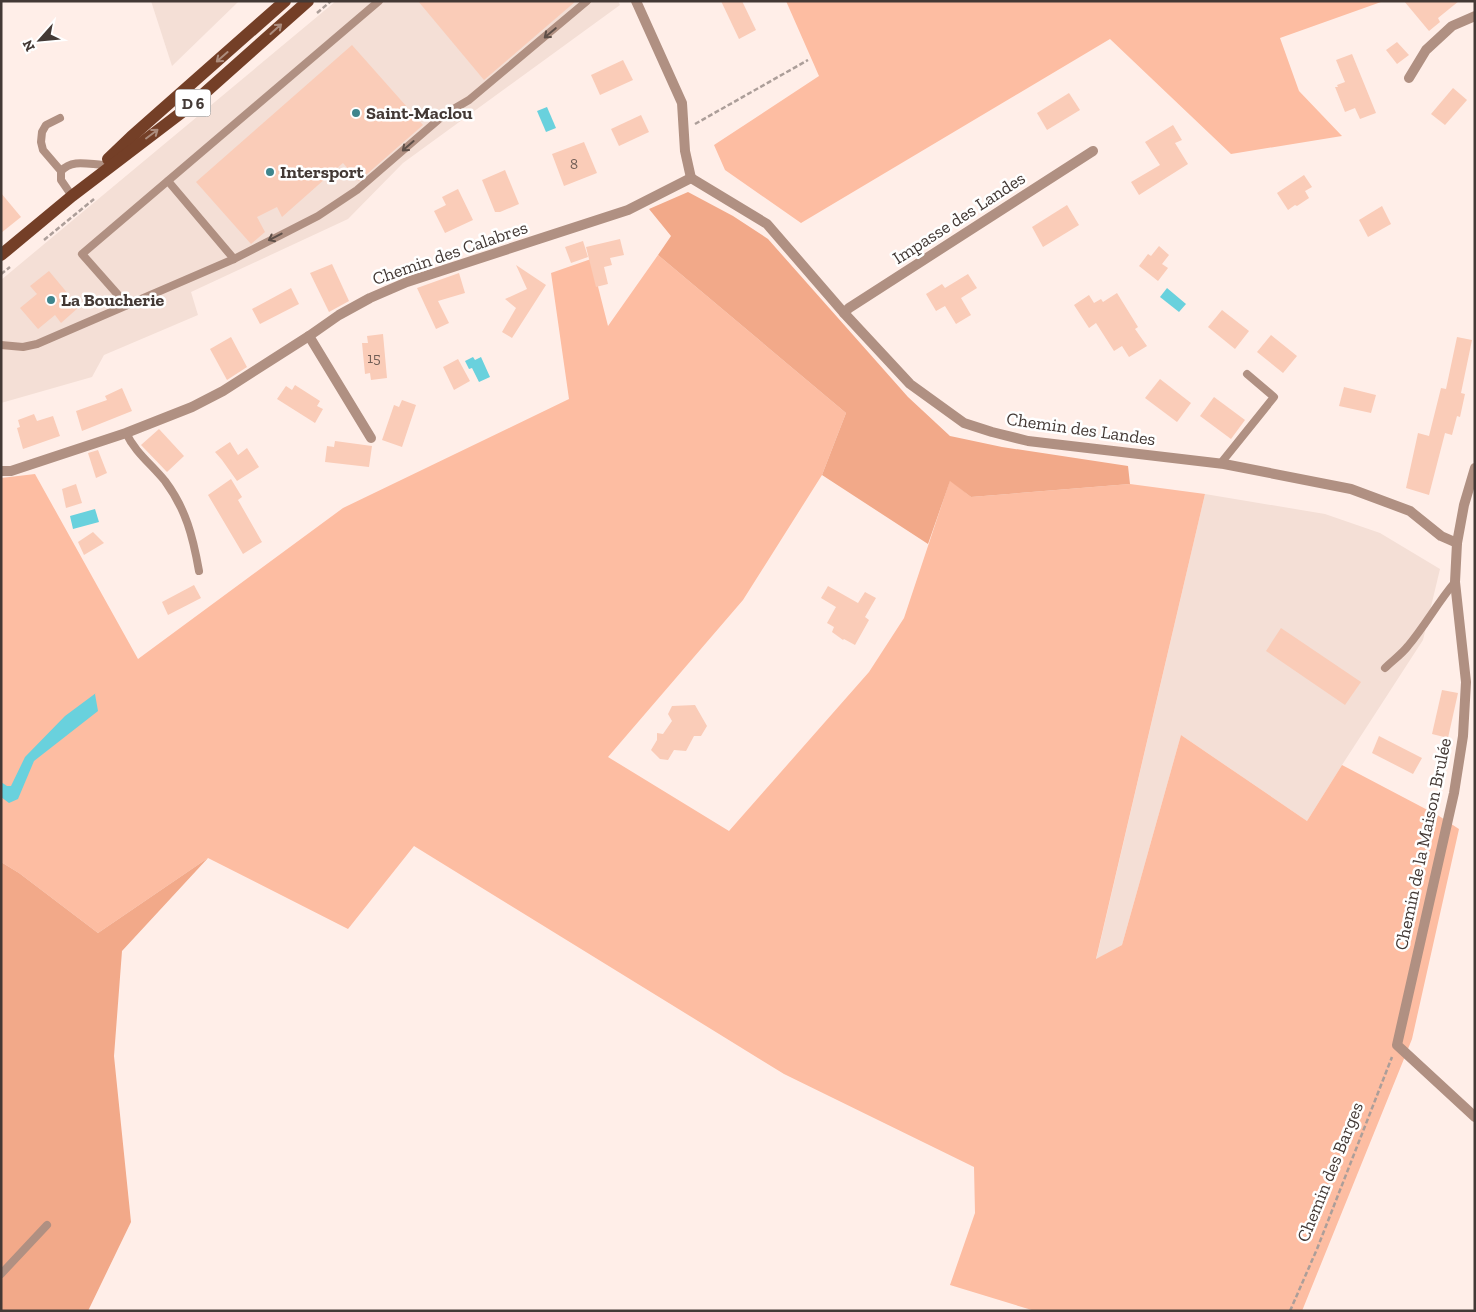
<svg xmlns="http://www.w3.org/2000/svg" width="1476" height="1312" font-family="'Zilla Slab',serif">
<rect width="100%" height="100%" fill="#ffeee8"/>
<g fill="#f4dfd6">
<polygon points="151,1 239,1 172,66"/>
<polygon points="336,1 618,1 620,5 403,163 348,219 191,292 198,315 104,355 92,377 1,403 1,280"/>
<polygon points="1205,494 1325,514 1380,533 1440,569 1423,640 1342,765 1307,821 1181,735 1122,945 1096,960"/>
</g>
<g fill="#fdbda2">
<polygon points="786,1 1380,1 1381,2 1280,38 1299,91 1342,136 1231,154 1110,39 801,223 725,170 714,145 819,76"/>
<polygon points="658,255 846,413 822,475 743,600 608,757 729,831 869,672 904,618 950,480 971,497 1130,484 1205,494 1096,959 1122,945 1181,735 1307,821 1342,765 1439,816 1459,829 1412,1039 1302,1311 1035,1311 950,1285 975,1213 974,1167 784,1074 414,846 348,929 208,858 98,933 19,873 1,862 1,478 35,474 138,659 343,508 569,399 551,273 591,259 608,326"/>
</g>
<g fill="#f2a989">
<polygon points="688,192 733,216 768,239 908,397 950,436 1002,447 1128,466 1130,484 971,497 950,481 928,544 822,475 846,413 658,255 671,236 649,209"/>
<polygon points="208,858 122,951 114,1056 131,1222 88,1311 1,1311 1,862 19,873 98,933"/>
</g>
<g fill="#69d1dd">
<polygon points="547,107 556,128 546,132 537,111"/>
<polygon points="1167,288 1186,304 1179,312 1160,297"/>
<polygon points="473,357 475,360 481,357 490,377 479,382 472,368 469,369 465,361"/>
<polygon points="95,509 99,522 73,529 70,516"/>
<polygon points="96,693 95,694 98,711 34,761 18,799 9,803 1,797 1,782 7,786 11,786 25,757 65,716"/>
</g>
<g fill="#faccb8">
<polygon points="418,1 576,1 484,80"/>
<polygon points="721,1 742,1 756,30 739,39"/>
<polygon points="1404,1 1459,1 1438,18 1440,22 1429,31"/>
<polygon points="1397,42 1409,55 1397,64 1386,50"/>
<polygon points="352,45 423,125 359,181 343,163 282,217 277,207 257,217 265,232 251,244 196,182"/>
<polygon points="1352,54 1376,113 1360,119 1355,108 1345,112 1335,87 1338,87 1337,85 1345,82 1336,60"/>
<polygon points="623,60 633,80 600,95 591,75"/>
<polygon points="1453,88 1467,100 1445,125 1431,114"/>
<polygon points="1069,93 1080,110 1047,130 1037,113"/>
<polygon points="641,115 649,132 619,146 611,129"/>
<polygon points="1173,125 1182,140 1175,143 1188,164 1139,195 1131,182 1160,165 1145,142"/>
<polygon points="584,142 597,173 564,186 552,154"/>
<polygon points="505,170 519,204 500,212 495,212 482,180"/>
<polygon points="1304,175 1312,187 1305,191 1309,198 1297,206 1295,205 1288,210 1277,193"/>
<polygon points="458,189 473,220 445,233 434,211 446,205 442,197"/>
<polygon points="1,193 21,217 1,233"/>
<polygon points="1067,205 1079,225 1043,247 1032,227"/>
<polygon points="1382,206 1391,224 1368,237 1359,220"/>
<polygon points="620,239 624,255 610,258 612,265 604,267 608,284 596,287 586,247"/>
<polygon points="583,241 588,257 571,263 565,247"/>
<polygon points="1159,246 1169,255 1162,264 1168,268 1158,281 1139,266 1148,254 1151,256"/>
<polygon points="332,264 349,301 329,312 310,273"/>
<polygon points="516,265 546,285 512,338 502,332 516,308 505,299 527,289"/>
<polygon points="49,271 79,307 61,323 55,315 38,329 20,308 37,294 30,286"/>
<polygon points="459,273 465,293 438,301 449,323 436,329 417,288"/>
<polygon points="968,274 977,288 961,298 971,315 956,324 945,306 936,311 926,294 942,284 945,288"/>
<polygon points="291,288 299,304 260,324 252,309"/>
<polygon points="1117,293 1138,327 1135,329 1147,346 1129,357 1122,346 1114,351 1096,323 1089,328 1074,305 1089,295 1094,303 1101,299 1103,302"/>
<polygon points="1222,310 1249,331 1235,349 1208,327"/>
<polygon points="383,334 387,378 371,380 370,373 365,374 362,343 368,343 367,336"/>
<polygon points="1271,335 1297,356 1283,373 1257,352"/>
<polygon points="231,337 247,367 227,380 210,349"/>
<polygon points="1457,337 1472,340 1461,393 1465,394 1460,417 1457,416 1452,435 1445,433 1429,495 1406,488 1418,433 1429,436 1441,388 1446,389"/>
<polygon points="458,359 470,381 454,390 443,367"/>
<polygon points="1160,379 1191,403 1177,422 1145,398"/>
<polygon points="295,385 320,401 317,406 323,409 315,423 277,399 286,386 292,390"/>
<polygon points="1344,387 1376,395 1371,413 1339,406"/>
<polygon points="122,388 132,411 82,431 76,411 107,400 105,396"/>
<polygon points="1214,397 1245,420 1231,439 1200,416"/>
<polygon points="402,400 416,405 402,447 382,440 394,405 399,407"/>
<polygon points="34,414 37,421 53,416 60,436 23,449 17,428 20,427 18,420"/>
<polygon points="159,429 184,456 167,472 141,445"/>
<polygon points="335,441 372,446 369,467 325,462 327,446 334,447"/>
<polygon points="230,442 238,455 247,448 259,467 237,481 222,460 215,452"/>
<polygon points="98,450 107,473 96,478 88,453"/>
<polygon points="231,479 242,497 238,500 262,542 243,554 208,495"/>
<polygon points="76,484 82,503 66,508 62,489"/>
<polygon points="93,532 104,543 84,555 78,542"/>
<polygon points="194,585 201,598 168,615 162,602"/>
<polygon points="828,586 858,603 865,592 876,598 865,617 869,620 855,645 844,639 843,640 832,632 834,627 827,623 836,607 821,598"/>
<polygon points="1281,628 1361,682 1345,705 1266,651"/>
<polygon points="1442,690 1458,693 1448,738 1432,734"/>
<polygon points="695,705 707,726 701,736 694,736 686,751 674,750 668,760 660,759 651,750 657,740 657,733 663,734 672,721 668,714 672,706"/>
<polygon points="1379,736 1422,758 1413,774 1372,753"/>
</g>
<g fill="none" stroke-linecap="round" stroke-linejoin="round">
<g stroke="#ac9e99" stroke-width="2.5" stroke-dasharray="5 2.5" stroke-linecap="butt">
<polyline points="317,13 331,1"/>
<polyline points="695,124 808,60"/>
<polyline points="44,240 94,199"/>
<polyline points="1,274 10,267"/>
<polyline points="1290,1311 1317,1249 1392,1057"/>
</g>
<g stroke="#b09082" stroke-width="8">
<polyline points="60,118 46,125 42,132 41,142 43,150 61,171"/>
<polyline points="168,181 234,259"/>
<path d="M72,196L61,180V171C72,159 87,164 103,165"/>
<polyline points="127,305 82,254 379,1"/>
<polyline points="1,345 23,347 37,344 234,259 318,216 357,190 445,114 469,100 587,1"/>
<path d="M126,433C135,452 151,464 165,481C186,509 193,537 199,571"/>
<polyline points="1221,463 1274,397 1247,374"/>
<path d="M1385,668C1392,661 1402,654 1408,646C1425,626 1438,602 1455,582"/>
<polyline points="1,1274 47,1225"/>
</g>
<g stroke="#b09082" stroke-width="10">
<polyline points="636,1 682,103 685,151 691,178"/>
<polyline points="1409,78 1426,50 1452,26 1475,16"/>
<polyline points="691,178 767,224 844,313 910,384 964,423 992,432 1028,441 1224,464 1351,489 1410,511 1441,536 1457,543"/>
<polyline points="844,313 849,308 1093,151"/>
<polyline points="309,336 371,438"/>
<polyline points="1475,468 1464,505 1457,543 1455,582 1466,682 1463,736 1454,793 1397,1045 1475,1117"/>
<polyline points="1,471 11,471 126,433 192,407 223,391 309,336 339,315 370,298 407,282 628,210 691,178"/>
</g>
<g stroke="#743f27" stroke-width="12">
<polyline points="108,159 131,137 285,1"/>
<polyline points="1,255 72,196 190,106 308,1"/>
</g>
</g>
<defs><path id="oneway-shaft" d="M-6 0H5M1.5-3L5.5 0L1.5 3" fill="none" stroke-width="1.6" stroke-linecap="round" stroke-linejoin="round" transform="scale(1.25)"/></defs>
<g stroke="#ac8c7d">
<use href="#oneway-shaft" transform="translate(276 29) rotate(-42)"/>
<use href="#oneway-shaft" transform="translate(222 57) rotate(139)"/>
<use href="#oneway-shaft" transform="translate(152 134) rotate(-37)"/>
</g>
<g stroke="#5e4f48">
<use href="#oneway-shaft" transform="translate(550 33) rotate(140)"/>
<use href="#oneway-shaft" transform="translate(408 146) rotate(139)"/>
<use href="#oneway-shaft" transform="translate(275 237) rotate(153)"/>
</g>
<g fill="#3e858d" stroke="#fff" stroke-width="2">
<circle cx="356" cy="113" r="5"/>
<circle cx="270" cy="172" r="5"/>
<circle cx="51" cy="300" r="5"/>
</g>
<g text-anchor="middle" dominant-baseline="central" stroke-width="5" stroke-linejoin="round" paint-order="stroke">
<g font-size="15" fill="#715e56">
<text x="574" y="164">8</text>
<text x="374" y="358">15</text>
</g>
<rect fill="#fff" stroke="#7b7472" stroke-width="1" x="175.5" y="89.5" width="35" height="27" rx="4"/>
<g font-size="16" font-weight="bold" fill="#433935">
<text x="193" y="103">D 6</text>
</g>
<g font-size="18" font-weight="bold" fill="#433935" stroke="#fff" text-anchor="start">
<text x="366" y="113">Saint-Maclou</text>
<text x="280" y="172">Intersport</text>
<text x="61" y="300">La Boucherie</text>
</g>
<g font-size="18" fill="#433935" stroke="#fff">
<text transform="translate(959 218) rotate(-33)">Impasse des Landes</text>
<text transform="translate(450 253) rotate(-19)">Chemin des Calabres</text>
<text transform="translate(1081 429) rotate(8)">Chemin des Landes</text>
<text transform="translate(1423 844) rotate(-78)">Chemin de la Maison Brulée</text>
<text transform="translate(1330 1172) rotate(-68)">Chemin des Barges</text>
</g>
</g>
<rect width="1476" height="1312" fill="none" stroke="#433935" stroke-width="5"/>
<g transform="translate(40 40) rotate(243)" stroke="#ffffff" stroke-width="4" paint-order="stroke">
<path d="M0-4L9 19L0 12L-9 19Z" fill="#433935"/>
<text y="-8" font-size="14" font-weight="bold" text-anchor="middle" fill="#433935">N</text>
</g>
</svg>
